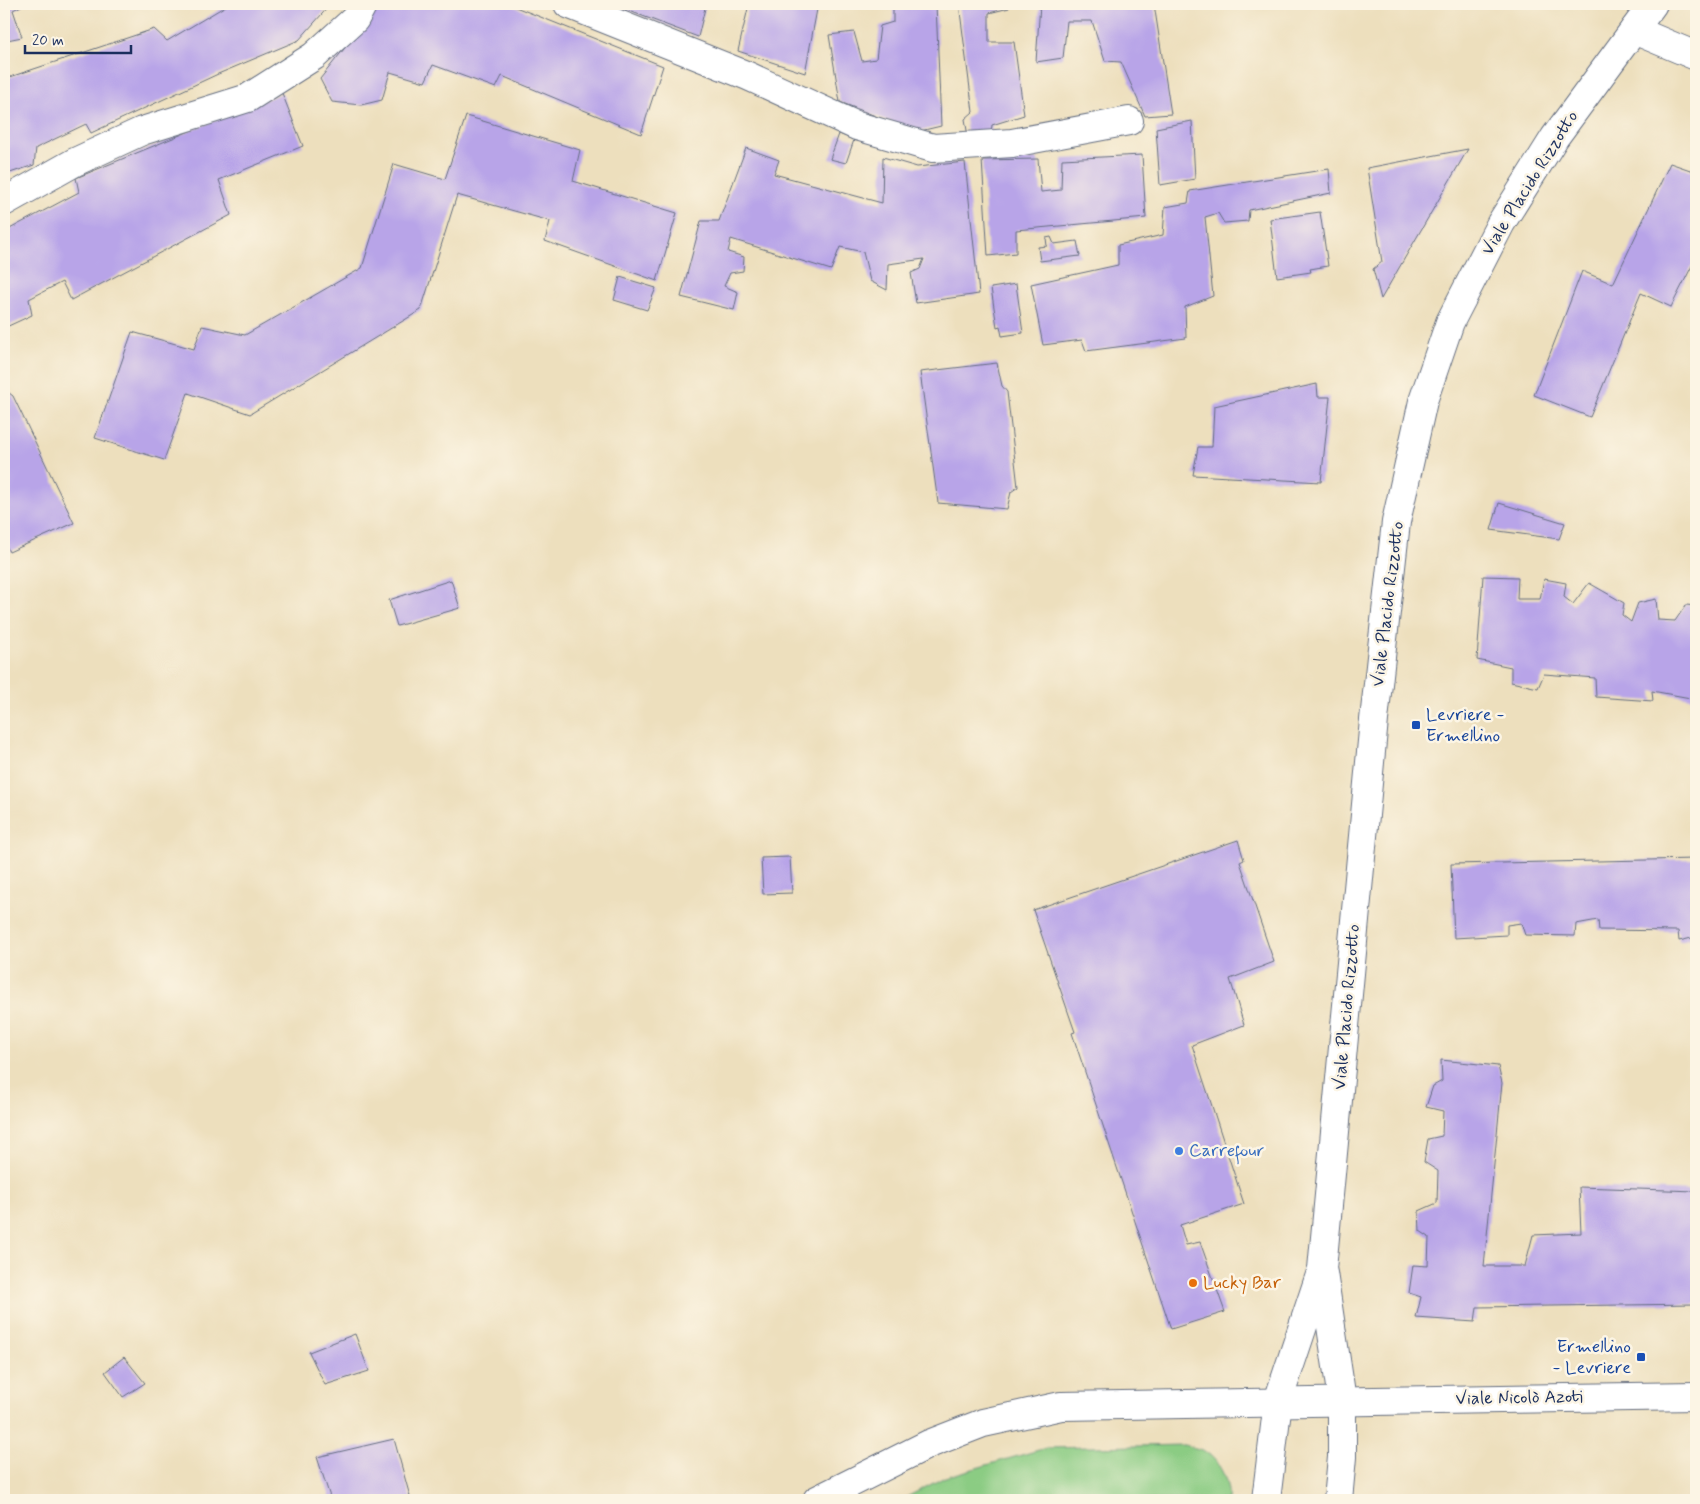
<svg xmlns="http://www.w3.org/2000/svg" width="1700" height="1504" font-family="Mynerve,sans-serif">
<rect width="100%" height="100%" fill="#fcf5e5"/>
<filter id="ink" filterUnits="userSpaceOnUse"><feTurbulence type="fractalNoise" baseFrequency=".02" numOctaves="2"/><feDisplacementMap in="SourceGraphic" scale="10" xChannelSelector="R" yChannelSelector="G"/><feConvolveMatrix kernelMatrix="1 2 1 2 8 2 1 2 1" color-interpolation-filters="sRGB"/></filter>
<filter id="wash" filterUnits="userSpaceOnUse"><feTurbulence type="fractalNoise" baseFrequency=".0096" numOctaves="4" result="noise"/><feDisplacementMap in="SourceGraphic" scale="20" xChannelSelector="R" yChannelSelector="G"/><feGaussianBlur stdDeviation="1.12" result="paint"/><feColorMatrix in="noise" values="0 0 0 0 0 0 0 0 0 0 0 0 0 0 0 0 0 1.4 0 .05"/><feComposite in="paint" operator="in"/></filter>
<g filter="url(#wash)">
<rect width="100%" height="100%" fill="#eddfbd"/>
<path fill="#8bcc83" stroke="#537e70" d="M1184,1445C1190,1447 1198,1448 1204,1451C1219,1459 1230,1483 1228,1500H901L945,1477L1046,1448Z"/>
<g id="blocks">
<g fill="#b8a4e8">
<polygon points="4,4 25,4 13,10 22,37 7,40 4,38"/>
<polygon points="229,4 330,5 299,40 218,74 91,133 86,124 36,148 34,165 4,175 4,79 154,29 167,41"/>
<polygon points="380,4 508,4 663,66 641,134 502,76 496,88 433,65 425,82 390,72 382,100 361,105 332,102 320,79"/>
<polygon points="611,4 706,4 698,37"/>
<polygon points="749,4 818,4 805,73 738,51"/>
<polygon points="893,4 936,4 941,126 916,132 840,102 829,35 854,32 862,61 876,59 880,26 893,22"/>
<polygon points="959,4 1009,4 1009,8 989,13 989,42 1014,42 1024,115 992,125 990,141 969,142 965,119 973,112"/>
<polygon points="1040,4 1154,4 1171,114 1145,116 1121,62 1105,61 1092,21 1067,21 1063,58 1036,62"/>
<polygon points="282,93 303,146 219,180 231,215 71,300 62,282 29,299 32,315 4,328 4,232 79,192 76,178"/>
<polygon points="466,116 580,150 573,181 677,213 657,281 545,241 550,221 457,195 421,310 250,414 188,393 164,460 95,438 132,332 194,349 202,326 245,335 362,268 394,164 445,179"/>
<polygon points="1192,121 1195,179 1160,185 1156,128"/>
<polygon points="839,134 854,140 846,163 830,159"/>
<polygon points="746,148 779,160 774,174 882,203 883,157 917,167 965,162 979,294 916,303 911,273 920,269 924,259 888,264 887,290 870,281 863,252 840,247 831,270 731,239 728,252 744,257 743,271 730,273 724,286 738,292 734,310 681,297 701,221 719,221"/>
<polygon points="1468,149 1381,299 1373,269 1382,262 1367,168"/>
<polygon points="1142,155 1146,218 1016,230 1016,253 988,256 982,160 1038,159 1041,192 1061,190 1062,159"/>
<polygon points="1670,163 1696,172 1696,258 1671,307 1641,293 1590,417 1534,395 1582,271 1613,284"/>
<polygon points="1329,169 1331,193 1249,210 1248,221 1224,223 1218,213 1205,217 1213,296 1185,307 1186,338 1086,351 1082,340 1043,345 1031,284 1118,265 1118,245 1163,235 1165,207 1188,203 1190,191"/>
<polygon points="1320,212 1328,266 1310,269 1311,272 1277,277 1270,219"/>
<polygon points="1051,237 1054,244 1077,241 1080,256 1040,261 1038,247 1047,246 1046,238"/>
<polygon points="620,277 656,288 647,310 614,300"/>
<polygon points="1016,284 1023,333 1002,336 1000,326 997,327 991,288"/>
<polygon points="997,363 1002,386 1007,392 1018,487 1011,492 1007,509 938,503 920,372"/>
<polygon points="1317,384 1318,397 1330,397 1321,482 1193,475 1198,447 1212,447 1214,406"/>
<polygon points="4,389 13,396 74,523 9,552 4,541"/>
<polygon points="1499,503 1565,523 1559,539 1491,530"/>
<polygon points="1483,576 1518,577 1517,599 1540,599 1544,579 1566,583 1564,597 1573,604 1589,583 1624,603 1622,615 1631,622 1638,603 1656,599 1658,620 1675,621 1686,605 1696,606 1696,699 1652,691 1653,701 1596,697 1595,678 1544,674 1538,688 1511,682 1511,667 1477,660"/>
<polygon points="451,580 460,608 397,626 389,600"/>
<polygon points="1238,840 1244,860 1240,862 1274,962 1230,979 1244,1025 1192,1045 1244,1204 1180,1225 1186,1245 1200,1242 1225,1312 1171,1329 1072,1033 1075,1032 1033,910"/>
<polygon points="790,857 792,893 763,894 761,858"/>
<polygon points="1696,859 1696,937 1679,941 1678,931 1599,930 1598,920 1576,924 1575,936 1525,935 1521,923 1507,925 1507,935 1454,938 1451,864"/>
<polygon points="1441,1060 1498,1066 1502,1083 1484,1266 1525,1266 1533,1235 1581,1233 1579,1187 1696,1191 1696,1304 1477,1307 1475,1322 1416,1318 1421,1297 1409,1293 1413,1265 1428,1266 1429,1237 1420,1231 1419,1211 1437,1203 1438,1171 1424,1162 1428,1139 1442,1136 1443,1111 1426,1107 1433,1086 1442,1081"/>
<polygon points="355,1334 369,1371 325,1385 309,1352"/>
<polygon points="124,1357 145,1383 123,1397 105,1372"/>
<polygon points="394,1439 411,1500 331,1500 317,1457"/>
</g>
</g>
</g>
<g filter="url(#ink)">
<use href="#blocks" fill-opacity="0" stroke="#646d7f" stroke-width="1"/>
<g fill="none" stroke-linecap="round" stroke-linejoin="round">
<defs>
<g id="minor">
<polyline points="568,4 748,76 857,126 933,148 1012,143 1129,121"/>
<polyline points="1634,30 1696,56"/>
<polyline points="4,202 75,162 142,131 248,98 314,56 355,19 363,4"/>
</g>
<g id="tertiary">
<polyline points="1323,1273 1342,1400 1342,1457 1338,1500"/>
<polyline points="817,1500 929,1444 983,1423 1061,1406 1696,1396"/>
<polyline points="1266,1500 1278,1401 1322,1269 1374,720 1396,522 1423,401 1450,322 1501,223 1555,137 1653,4"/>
</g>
</defs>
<use href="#minor" stroke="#646d7f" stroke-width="30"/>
<use href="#tertiary" stroke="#646d7f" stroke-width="30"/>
<use href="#minor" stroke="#fff" stroke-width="28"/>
<use href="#tertiary" stroke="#fff" stroke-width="28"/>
</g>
</g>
<g fill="#1a4fb4" stroke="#fcf5e5" stroke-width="2">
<rect x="1411" y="720" width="10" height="10" rx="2.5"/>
<rect x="1636" y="1352" width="10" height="10" rx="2.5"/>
</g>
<circle fill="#3f7fe0" stroke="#fcf5e5" stroke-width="2" cx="1179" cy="1151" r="5"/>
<circle fill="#e8710a" stroke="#fcf5e5" stroke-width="2" cx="1193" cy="1283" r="5"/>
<g text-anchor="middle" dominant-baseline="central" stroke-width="5" stroke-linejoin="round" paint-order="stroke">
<g font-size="18" fill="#1b2f5e" stroke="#fcf5e5">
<text transform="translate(1530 183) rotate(-58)">Viale Placido Rizzotto</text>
<text transform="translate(1388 604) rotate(-83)">Viale Placido Rizzotto</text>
<text transform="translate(1347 1007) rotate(-85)">Viale Placido Rizzotto</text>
<text transform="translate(1519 1398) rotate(-1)">Viale Nicolò Azoti</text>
</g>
<g font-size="18" fill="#164399" stroke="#fcf5e5" text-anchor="start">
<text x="1426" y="715">Levriere -<tspan x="1426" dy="21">Ermellino</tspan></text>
<text x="1631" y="1347" text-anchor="end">Ermellino<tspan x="1631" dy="21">- Levriere</tspan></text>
</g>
<g font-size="18" fill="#366cbe" stroke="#fcf5e5" text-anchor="start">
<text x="1189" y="1151">Carrefour</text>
</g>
<g font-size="18" fill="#c56008" stroke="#fcf5e5" text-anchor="start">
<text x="1203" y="1283">Lucky Bar</text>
</g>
</g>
<rect width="1700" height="1504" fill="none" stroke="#fcf5e5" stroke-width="20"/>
<path d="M25 45v8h106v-8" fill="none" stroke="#1b2f5e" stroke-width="2.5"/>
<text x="32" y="45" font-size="15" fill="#1b2f5e" stroke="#fcf5e5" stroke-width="4" paint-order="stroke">20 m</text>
</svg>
